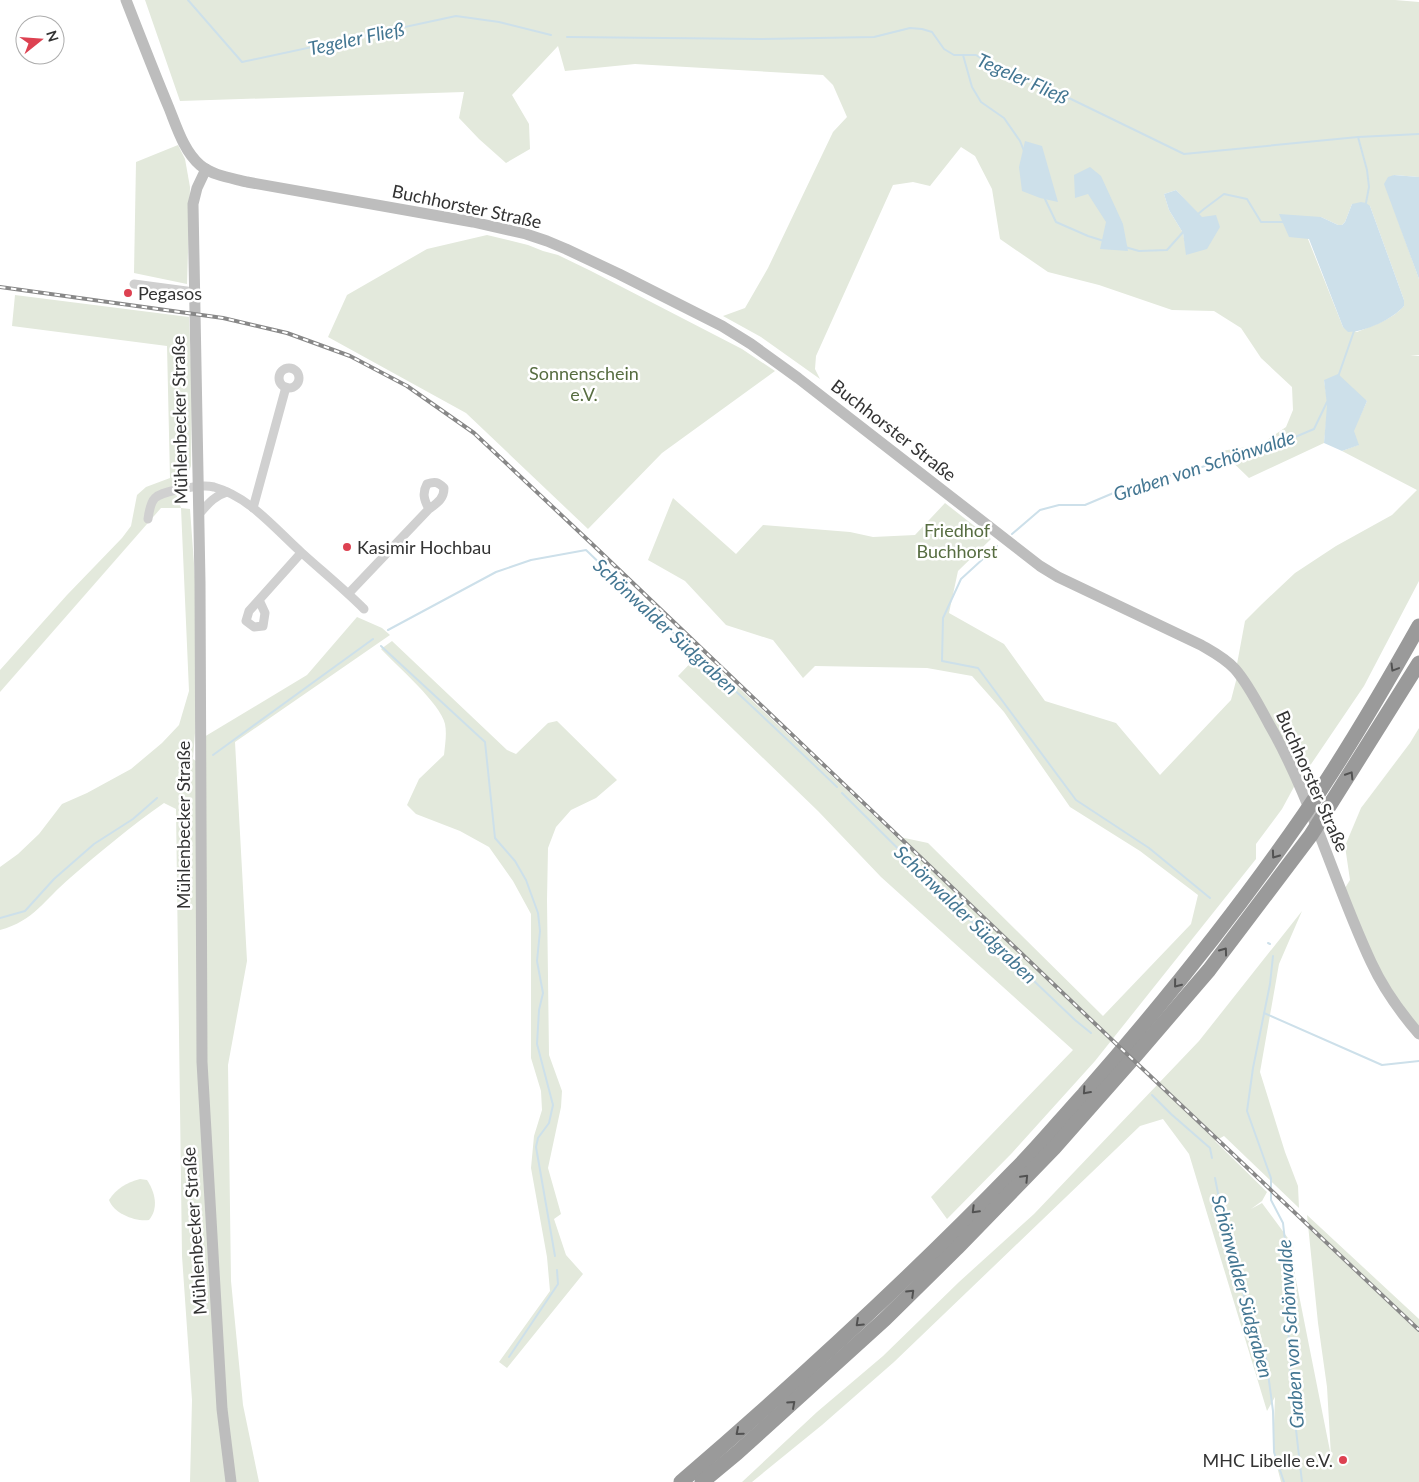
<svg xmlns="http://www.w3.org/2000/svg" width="1419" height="1482" font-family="Lato,sans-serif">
<rect width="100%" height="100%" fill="#fff"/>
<g fill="#e3e9dc" fill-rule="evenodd">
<path d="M145,0H1395L1419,2V177L1394,175L1385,184L1419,279V355L1410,356H1419V581L1364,686L1301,779L1237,664L1245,621L1262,604L1295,573L1336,546L1392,515L1417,490L1342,451L1358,445L1353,431L1367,401L1324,380L1328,405L1324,443L1249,478L1221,451L1260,445L1286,427L1293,410L1292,387L1261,358L1241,328L1214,311L1172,310L1099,285L1048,272L1000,239L992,189L975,156L961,147L930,186L913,182L893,185L816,356L815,369L820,379L761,337L723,316L745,308L768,268L833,132L847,117L833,85L823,75L635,64L565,71L558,46L512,95L529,124L530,149L506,163L479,139L459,118L464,92L180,101ZM1176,190L1202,218L1187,255L1183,233L1169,210L1164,194ZM1352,204L1370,206L1404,300V306C1392,320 1373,325 1357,332L1343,327L1308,239L1321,217L1338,225H1342L1345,222Z"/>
<polygon points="178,145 185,159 190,187 187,284 134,273 136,162"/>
<polygon points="487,235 528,245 543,251 558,255 591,271 742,349 775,371 662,453 588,529 466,413 328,337 347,295 427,249"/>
<path d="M15,295L189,317L192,390L191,466L184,482L173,485L181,508L190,509L196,591L197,707L193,759L203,766L204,737L307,675L357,617L382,628L390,635L235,742L247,961L228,1065L231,1281L243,1405L259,1482H190L192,1400L182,1256L176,809L164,803C131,826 100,852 70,878C45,899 34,921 0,930V867L18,854L39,834L62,804L87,793L131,769L162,743L179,725L189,691L181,508H161L0,692V670L67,595L122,538L131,526L137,495L146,487L170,478L167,346L12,326Z"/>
<polygon points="673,498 736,554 763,525 850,532 873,537 915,535 945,503 991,539 958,571 949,613 1004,644 1045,701 1116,723 1160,775 1231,700 1237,677 1259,713 1295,785 1282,809 1256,844 1256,859 1095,1061 1012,1153 947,1219 931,1197 1073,1050 881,877 818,811 678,676 701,652 895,836 928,843 1103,1016 1191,924 1198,895 1140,851 1070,807 1004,712 972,676 927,668 815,666 803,678 773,640 726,625 685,581 648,560"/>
<path d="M392,641L507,750L516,754L548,723L557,721L617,780L596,798L571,810L556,827L548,848L547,900L549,1055L562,1091L561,1107L548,1168L561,1214L554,1219L566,1255L583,1274L507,1368L499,1362L550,1291L547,1257L531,1168L534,1136L542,1110L541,1091L531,1058V914L513,881L489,847L460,831L416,814L407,805L419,779L444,755C445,745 447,734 445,724C441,704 396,665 381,649Z"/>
<polygon points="1419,728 1419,1028 1399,1002 1374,959 1345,888 1350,880 1345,846 1361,808 1410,743"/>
<polygon points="1302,911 1279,964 1260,1072 1285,1152 1298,1186 1299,1208 1224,1136 1215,1141 1267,1192 1262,1201 1251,1209 1262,1203 1293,1245 1295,1275 1331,1456 1327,1387 1318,1323 1307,1215 1419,1319 1419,1482 1281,1482 1273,1451 1275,1397 1267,1411 1189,1154 1163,1119 1140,1126 894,1362 822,1425 752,1482 742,1482 817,1412 883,1356 959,1282 1034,1214 1199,1041"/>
<path d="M140,1179L147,1180C155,1192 159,1208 149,1220C136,1222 114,1214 109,1200C117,1188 126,1183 140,1179Z"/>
</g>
<g fill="#cde0ea">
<polygon points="1025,141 1042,146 1058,202 1040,198 1022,191 1019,167"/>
<polygon points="1090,167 1101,176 1123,224 1128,251 1100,249 1106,222 1088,194 1075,198 1074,175"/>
<polygon points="1394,175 1419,177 1419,279 1384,184 1388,177"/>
<polygon points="1176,190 1202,217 1216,215 1220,227 1207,249 1186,255 1183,233 1169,210 1164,194"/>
<path d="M1361,202L1366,203L1370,206L1404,300V306C1393,319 1365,332 1348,332L1343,327L1309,239L1289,237L1279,214L1321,217L1338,225H1342L1345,222L1352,204Z"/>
<polygon points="1338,374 1367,401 1354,431 1359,445 1342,451 1324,443 1327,405 1324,380"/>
</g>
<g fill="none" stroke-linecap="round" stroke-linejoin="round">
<g stroke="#cde0ea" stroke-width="2">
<polyline points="188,0 242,62 456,16 499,22 551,35"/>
<polyline points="567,37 761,39 874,37 910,28 922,29 932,32 944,49 954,55 976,55 1001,71 1034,81 1184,154 1358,137 1419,134"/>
<polyline points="963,55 972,87 981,102 1004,118 1020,141 1024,151"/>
<polyline points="1358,137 1367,170 1369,187 1366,203"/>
<polyline points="1045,199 1056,222 1088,236 1104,241"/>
<polyline points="1198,214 1204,209 1224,194 1247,199 1261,222 1283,222"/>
<polyline points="1125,247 1139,251 1167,250 1184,231"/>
<polyline points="1338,377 1354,331"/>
<polyline points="1012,534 1040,510 1059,505 1085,505 1130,486 1262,451 1314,429 1327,402"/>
<polyline points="997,546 961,579 943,618 942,661 978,668 1076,800 1149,848 1210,898"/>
<path d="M388,630L496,572L531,560L586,550C669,630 754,707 837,787"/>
<polyline points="381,646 485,742 495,838 515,861 526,880 538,913 540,931 537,961 543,993 539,1010 537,1044 553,1105 549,1123 538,1138 536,1147 555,1256"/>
<polyline points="213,755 373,639"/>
<polyline points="181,777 190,769"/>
<polyline points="842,793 976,926 1075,1020 1091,1033"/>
<polyline points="0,918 25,911 54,879 94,844 133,819 157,798"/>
<polyline points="1268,943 1270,944"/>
<polyline points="1273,956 1270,984 1253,1068 1247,1111 1271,1178 1271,1200 1283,1223 1287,1259 1286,1280 1291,1386 1302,1482"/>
<polyline points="1264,1013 1382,1065 1419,1061"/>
<polyline points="1152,1095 1171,1114 1210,1148 1212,1158"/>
<polyline points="1215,1178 1225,1229 1246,1303 1266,1358 1273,1411 1274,1452 1284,1482"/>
<polyline points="509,1357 558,1284 557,1270"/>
</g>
<g stroke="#d0d0d0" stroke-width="9">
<polyline points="134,284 194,292"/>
<circle cx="289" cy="378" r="10"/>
<polyline points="253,508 286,387"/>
<path d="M199,514C208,504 214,496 227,492"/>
<path d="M148,519C151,497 154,495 176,490C189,488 201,484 214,487C250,497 275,529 302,553C323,572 344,589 364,609"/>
<path d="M349,593L429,509C437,503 444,499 444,488C438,482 435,481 427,484C422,493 424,500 429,509"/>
<polyline points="259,600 265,613 263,626 254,627 246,621 249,611 301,553"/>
</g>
<g stroke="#bdbdbd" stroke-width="11">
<path d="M126,0C140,36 154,72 169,108C177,128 184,151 200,165C213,176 232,178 247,182L473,222L526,234L547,241L566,249L619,274L722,326L751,344L798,378L1040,566L1058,577L1201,645C1213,652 1225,658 1235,669C1249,685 1259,706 1269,724C1312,799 1334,883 1371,962C1383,988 1400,1012 1419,1034"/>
<polyline points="206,169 197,188 193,204 200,582 202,1062 222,1409 231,1482"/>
</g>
<g stroke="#9a9a9a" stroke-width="15">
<path d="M681,1482C797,1382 909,1279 1015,1170C1039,1146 1061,1119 1084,1094C1162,1005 1236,913 1303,816C1345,755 1383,690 1419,626"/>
<polyline points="702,1482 737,1453 885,1319 957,1248 1054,1148 1136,1055 1209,970 1311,835 1419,663"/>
</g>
<defs>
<polyline id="rail" points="0,287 223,318 287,333 350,356 407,386 474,433 591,543 1110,1038 1419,1330"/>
</defs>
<use href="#rail" stroke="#888" stroke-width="4"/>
<use href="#rail" stroke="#fff" stroke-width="2" stroke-dasharray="5.5" stroke-linecap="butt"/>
</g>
<defs><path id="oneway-chevron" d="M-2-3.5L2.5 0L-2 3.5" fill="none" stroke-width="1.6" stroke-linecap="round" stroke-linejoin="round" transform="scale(1.25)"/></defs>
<g stroke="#525252">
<use href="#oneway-chevron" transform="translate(1394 668) rotate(121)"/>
<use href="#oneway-chevron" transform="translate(1350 775) rotate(-58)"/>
<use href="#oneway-chevron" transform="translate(1275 855) rotate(126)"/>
<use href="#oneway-chevron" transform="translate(1224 951) rotate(-54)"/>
<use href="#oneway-chevron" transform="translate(1177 984) rotate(129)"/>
<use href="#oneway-chevron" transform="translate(1086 1091) rotate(132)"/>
<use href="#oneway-chevron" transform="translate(1025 1178) rotate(-46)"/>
<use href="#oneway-chevron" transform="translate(975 1210) rotate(135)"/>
<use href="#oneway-chevron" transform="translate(911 1293) rotate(-44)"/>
<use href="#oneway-chevron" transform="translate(859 1323) rotate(137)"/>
<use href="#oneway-chevron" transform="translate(792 1404) rotate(-42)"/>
<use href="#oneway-chevron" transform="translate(739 1432) rotate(139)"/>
</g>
<g fill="#dd4151" stroke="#fff" stroke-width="2">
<circle cx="128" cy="293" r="5"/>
<circle cx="347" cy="547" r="5"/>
<circle cx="1343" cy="1460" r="5"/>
</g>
<g text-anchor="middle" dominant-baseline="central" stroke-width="5" stroke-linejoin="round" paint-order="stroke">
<g font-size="18" fill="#333" stroke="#fff">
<text transform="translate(467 206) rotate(12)">Buchhorster Straße</text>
<text transform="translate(179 420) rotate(-91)">Mühlenbecker Straße</text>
<text transform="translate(894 430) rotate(38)">Buchhorster Straße</text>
<text transform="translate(1313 781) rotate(66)">Buchhorster Straße</text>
<text transform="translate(183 825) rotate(-90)">Mühlenbecker Straße</text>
<text transform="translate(194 1231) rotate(-94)">Mühlenbecker Straße</text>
</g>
<g font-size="18" fill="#333" stroke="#fff" text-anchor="start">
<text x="138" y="293">Pegasos</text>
<text x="357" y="547">Kasimir Hochbau</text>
<text x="1333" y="1460" text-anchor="end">MHC Libelle e.V.</text>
</g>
<g font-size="18" fill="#576d41" stroke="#fff">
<text x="584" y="373">Sonnenschein<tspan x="584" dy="21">e.V.</tspan></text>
<text x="957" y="530">Friedhof<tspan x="957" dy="21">Buchhorst</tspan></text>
</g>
<g font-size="19" font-style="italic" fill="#437692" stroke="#fff">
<text transform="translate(356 38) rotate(-12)">Tegeler Fließ</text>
<text transform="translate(1023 78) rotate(24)">Tegeler Fließ</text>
<text transform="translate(1204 465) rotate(-18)">Graben von Schönwalde</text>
<text transform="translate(666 626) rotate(43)">Schönwalder Südgraben</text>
<text transform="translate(966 914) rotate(44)">Schönwalder Südgraben</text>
<text transform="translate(1243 1286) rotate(75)">Schönwalder Südgraben</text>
<text transform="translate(1290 1334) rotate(-94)">Graben von Schönwalde</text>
</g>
</g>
<g transform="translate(40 40) rotate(73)"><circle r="24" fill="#ffffff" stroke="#adadad"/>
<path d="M0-4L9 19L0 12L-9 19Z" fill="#dd4151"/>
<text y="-8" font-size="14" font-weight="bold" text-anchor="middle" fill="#333333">N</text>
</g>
</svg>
